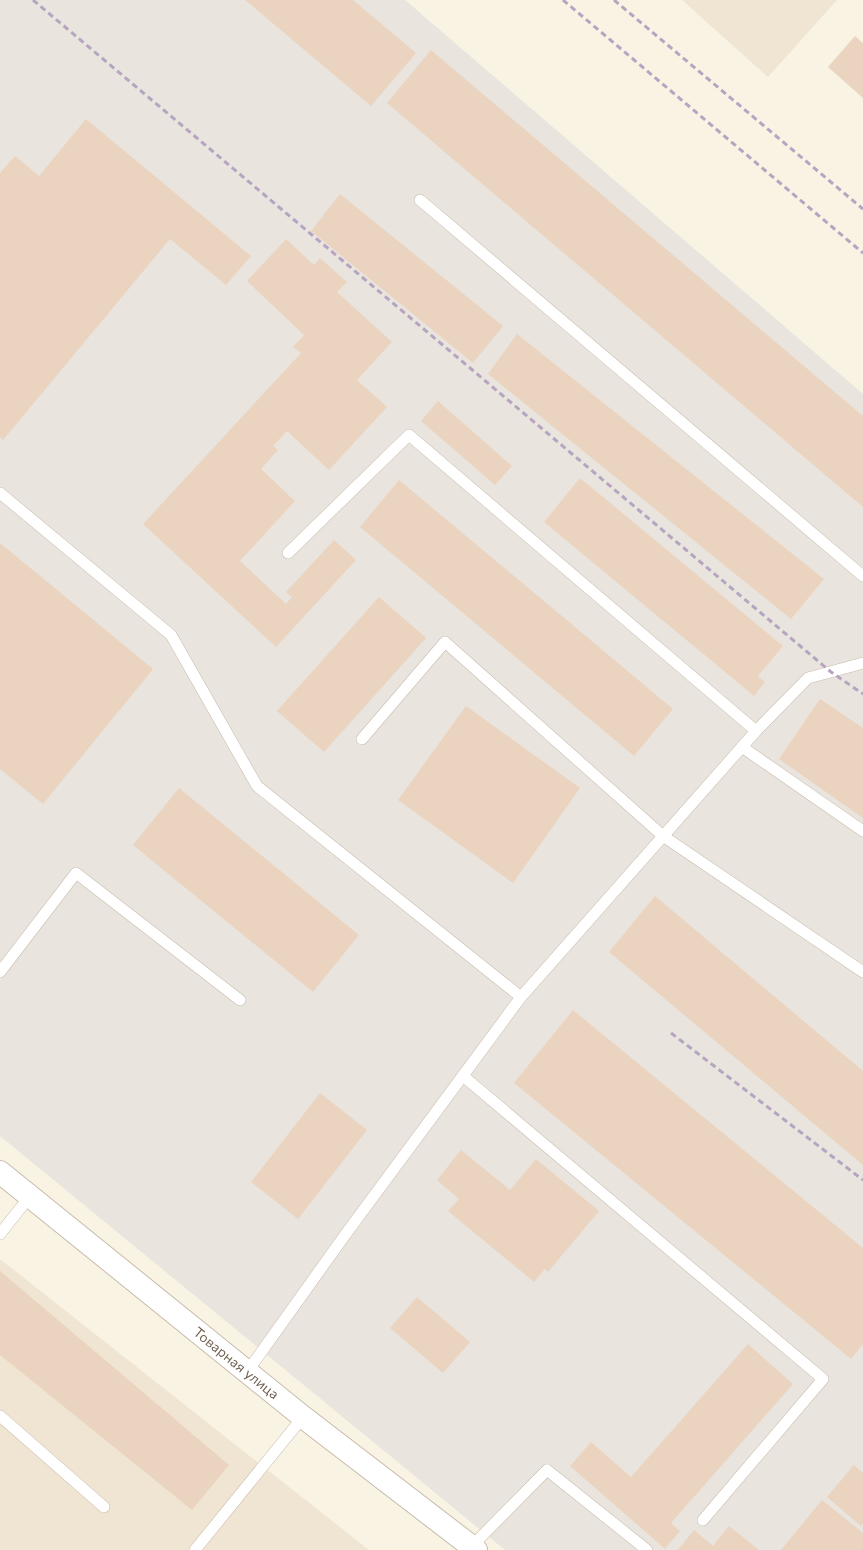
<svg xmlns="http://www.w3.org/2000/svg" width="863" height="1550" font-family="'Nunito Sans',sans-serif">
<rect width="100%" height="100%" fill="#f9f3e4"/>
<g fill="#f0e5d3">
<polygon points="682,0 837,0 768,77"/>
<polygon points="0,1259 369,1550 0,1550"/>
</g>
<polygon fill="#e9e4de" points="0,0 405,0 863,394 863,1550 505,1550 0,1136"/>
<g fill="#ebd4bf">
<polygon points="245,0 353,0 416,53 371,106"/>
<polygon points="855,36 863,43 863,98 828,67"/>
<polygon points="431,50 863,416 863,507 387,103"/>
<polygon points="86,119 251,256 226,285 170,239 3,440 0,437 0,173 15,156 39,176"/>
<polygon points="340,194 503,326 473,363 311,231"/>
<polygon points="286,239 314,265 320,258 347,282 337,292 392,342 357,380 387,407 329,470 287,431 273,446 278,450 261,469 295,501 240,561 286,604 292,597 286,592 334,540 356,560 276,647 143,524 301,353 293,347 304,335 247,281"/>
<polygon points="517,334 824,579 791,619 488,374"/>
<polygon points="438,401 512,466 495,485 421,421"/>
<polygon points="580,478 783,646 758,676 765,682 754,696 544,522"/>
<polygon points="399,480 673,709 634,756 360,527"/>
<polygon points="0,543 153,669 43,804 0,769"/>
<polygon points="379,597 426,638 324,752 277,711"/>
<polygon points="820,699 863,728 863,818 779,759"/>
<polygon points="466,706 580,788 513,883 398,800"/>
<polygon points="179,788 359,935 313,992 133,845"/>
<polygon points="655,896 863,1071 863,1165 609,952"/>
<polygon points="573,1010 863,1248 863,1344 851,1359 514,1083"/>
<polygon points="320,1093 367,1130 298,1219 251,1182"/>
<polygon points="461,1150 510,1190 536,1159 599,1211 548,1272 545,1269 534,1282 448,1211 459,1199 437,1180"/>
<polygon points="0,1271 229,1465 192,1510 0,1355"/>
<polygon points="417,1297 470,1342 443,1373 390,1328"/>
<polygon points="748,1344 793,1384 671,1523 680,1531 665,1549 570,1466 591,1442 631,1477"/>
<polygon points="854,1465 863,1473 863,1523 861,1526 827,1497"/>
<polygon points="822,1500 863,1533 863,1550 781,1550"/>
<polygon points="729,1526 759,1550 678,1550 694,1530 713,1546"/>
</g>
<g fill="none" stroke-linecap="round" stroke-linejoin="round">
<defs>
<g id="service">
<polyline points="420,200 863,576"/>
<polyline points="0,493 171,635 257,786 521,997"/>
<polyline points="288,553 409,435 756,731"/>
<polyline points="362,739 445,642 663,836 863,972"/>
<polyline points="742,747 863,831"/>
<polyline points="0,972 76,873 240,1000"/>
<polyline points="463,1076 823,1379 703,1520"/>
<polyline points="0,1234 30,1196"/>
<polyline points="247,1372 345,1235 521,997 756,731 808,678 863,663"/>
<polyline points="0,1416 104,1507"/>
<polyline points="472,1546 547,1470 647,1550"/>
<polyline points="195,1550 303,1417"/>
</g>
<g id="tertiary">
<path id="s1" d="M0,1172L303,1417L476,1550"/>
</g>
</defs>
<use href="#service" stroke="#c8bbac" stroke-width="12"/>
<use href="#tertiary" stroke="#c8bbac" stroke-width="24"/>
<use href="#service" stroke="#fff" stroke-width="11"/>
<use href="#tertiary" stroke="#fff" stroke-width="22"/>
<g stroke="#b6a4c1" stroke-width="3" stroke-dasharray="6 4" stroke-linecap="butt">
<polyline points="33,0 831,672 863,694"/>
<polyline points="563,0 863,253"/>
<polyline points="614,0 863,209"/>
<polyline points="671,1033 863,1180"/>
</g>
</g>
<g text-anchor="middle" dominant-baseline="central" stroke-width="3.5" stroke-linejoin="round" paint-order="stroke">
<g font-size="14" fill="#6e5c4d" stroke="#fdf7ea">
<text stroke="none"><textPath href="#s1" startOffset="304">Товарная улица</textPath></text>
</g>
</g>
</svg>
